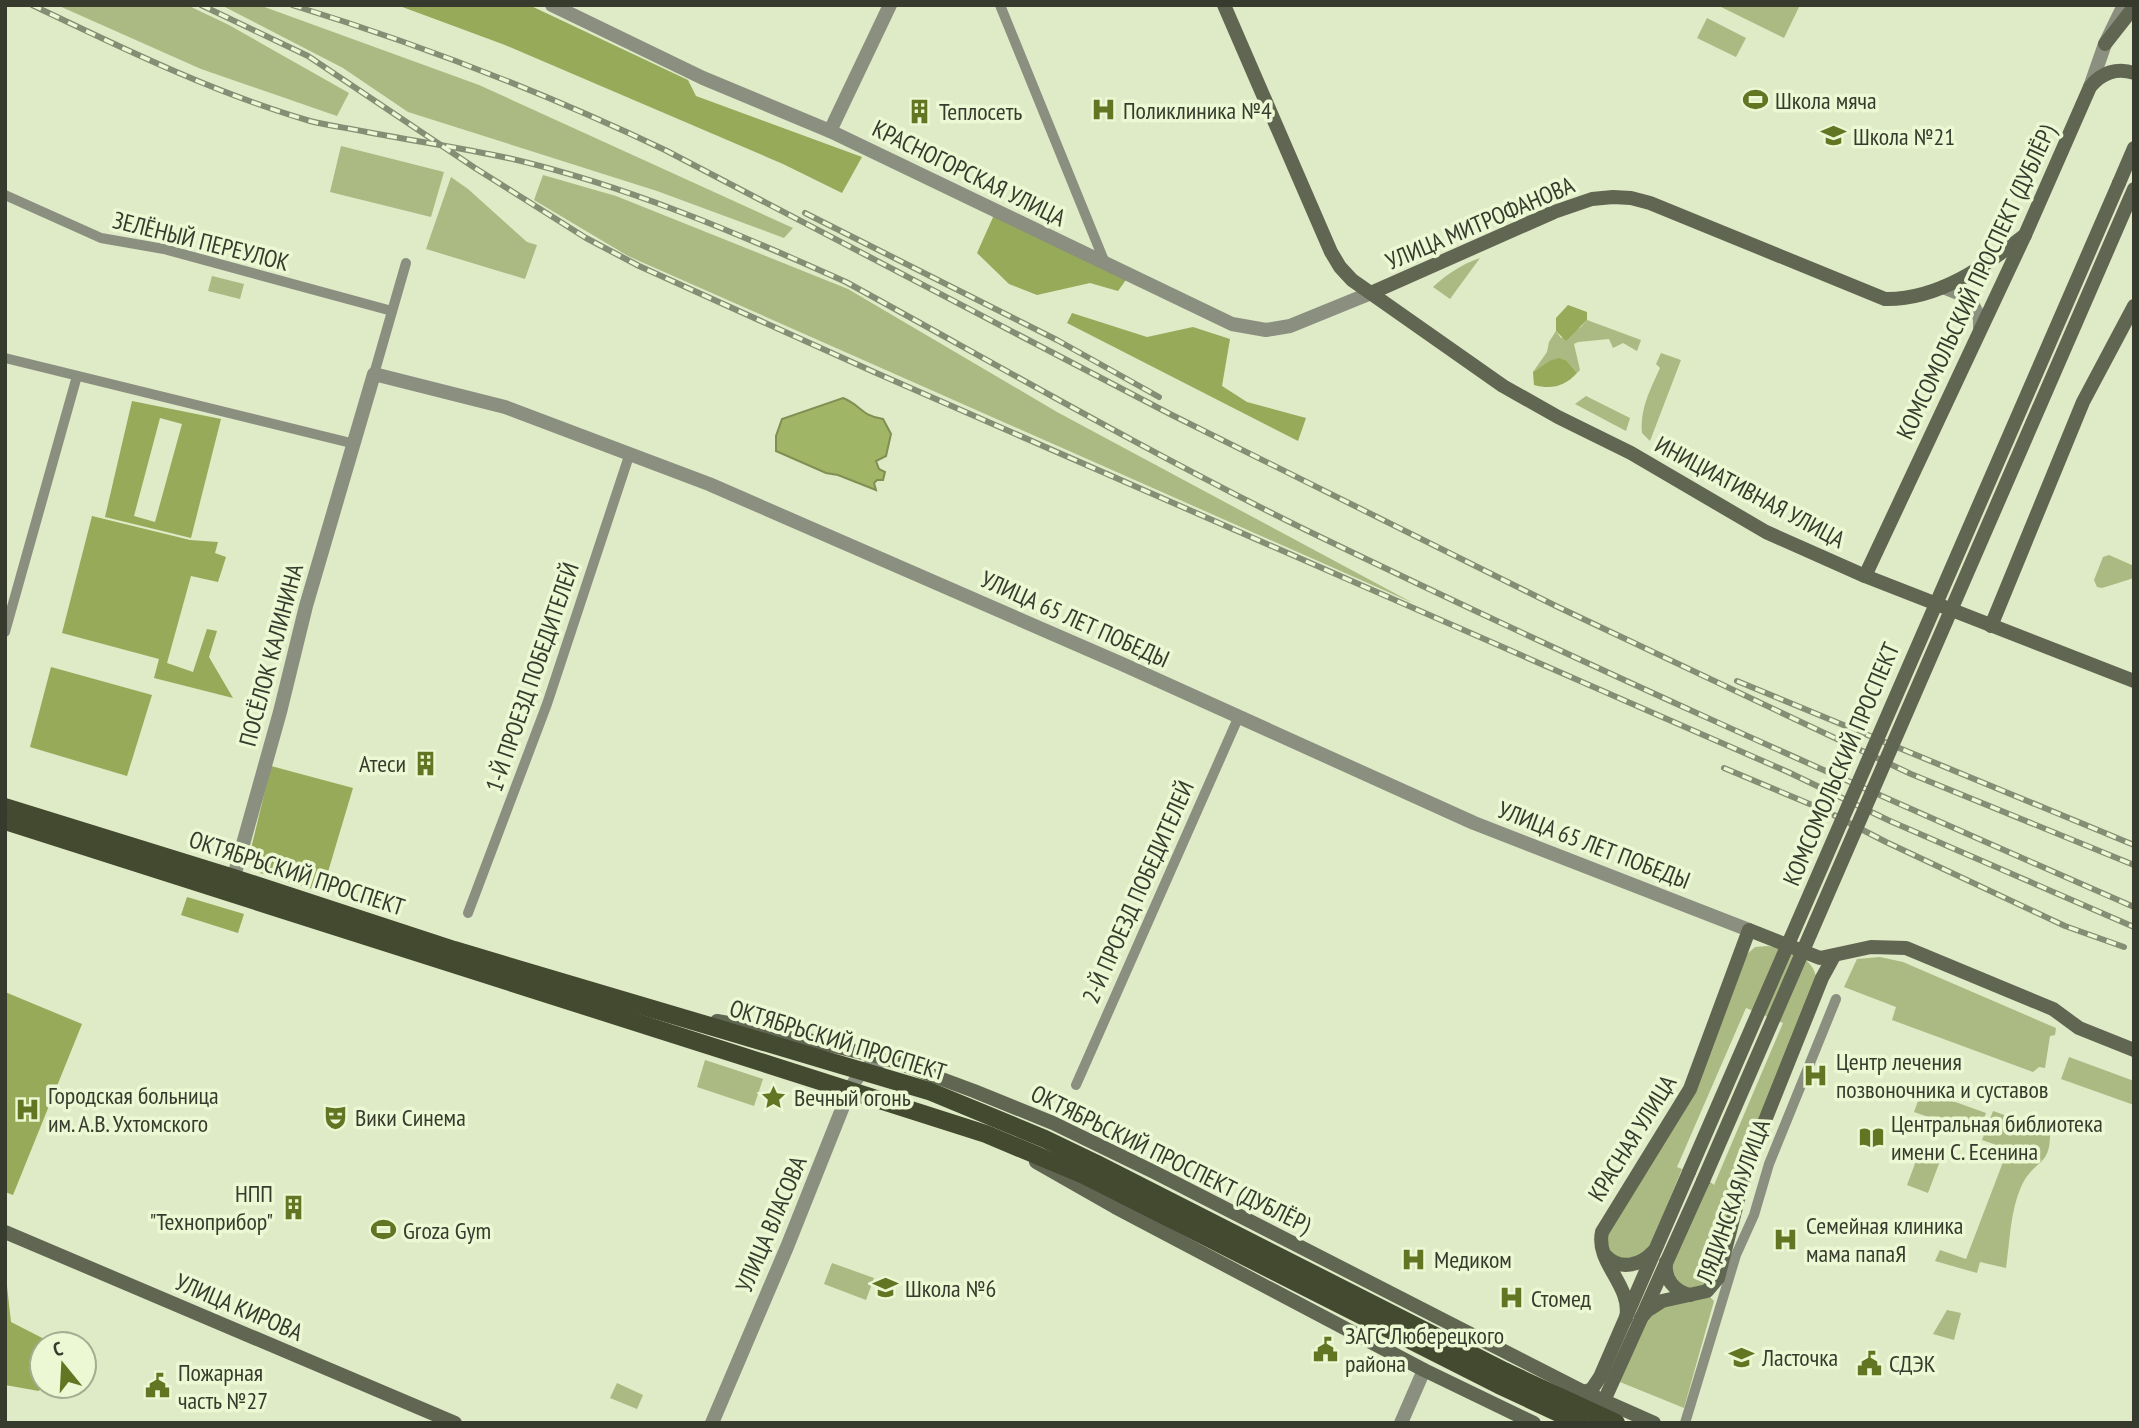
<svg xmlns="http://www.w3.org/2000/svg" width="2139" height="1428" font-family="'PT Sans Narrow',sans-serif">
<rect width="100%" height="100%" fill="#dfeac6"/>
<g fill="#aaba82">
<polygon points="57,5 187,5 229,25 349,93 337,116 201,69"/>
<polygon points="221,5 259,5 479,85 793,228 784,238 657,191 408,112 343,68"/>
<polygon points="1717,5 1800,5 1784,38"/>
<polygon points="1707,18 1746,38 1736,57 1697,38"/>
<polygon points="341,146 444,172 431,217 330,192"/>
<polygon points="543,175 616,196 848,289 1057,412 1413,603 628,256 534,200"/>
<polygon points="451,177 468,189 527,242 537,245 525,279 426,249"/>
<path d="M1480,258L1450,299L1433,287C1447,274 1462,264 1480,258Z"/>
<polygon points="212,276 244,284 240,299 208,291"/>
<polygon points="1587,320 1641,340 1637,351 1623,343 1613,348 1609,339 1578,342 1574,344 1580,370 1577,373 1567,361 1549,361 1533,372 1547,352 1549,342 1556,331 1561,338 1581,327"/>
<path d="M1661,353L1681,360L1650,441L1642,433C1640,409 1650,390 1660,368L1656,364Z"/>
<polygon points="1586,396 1630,418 1626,431 1575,404"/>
<polygon points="2109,555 2134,566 2134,578 2102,588 2097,587 2094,580 2103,557"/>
<path d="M1768,946C1786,949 1811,955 1816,976L1716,1269L1708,1283L1692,1290L1678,1283L1671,1267L1709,1181L1714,1185L1783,1023L1746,1008L1677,1167L1682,1169L1648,1251L1626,1261L1609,1252L1606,1238L1623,1206L1686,1108L1746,955L1755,947Z"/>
<polygon points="1880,957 1903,962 2056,1028 2055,1035 2050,1036 2045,1068 2039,1067 2033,1072 1892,1020 1896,1007 1844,987 1857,959"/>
<polygon points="2069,1057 2134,1081 2134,1105 2061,1079"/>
<polygon points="705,1060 763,1079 754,1106 697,1087"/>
<polygon points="1922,1090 1986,1113 1978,1134 1914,1112"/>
<path d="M1993,1111L2050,1131C2051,1169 2034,1158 2021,1187C2010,1212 2010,1241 2006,1268L1980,1262L1977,1273L1935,1261L1940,1250L1966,1259L2008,1149L1982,1140Z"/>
<polygon points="1919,1153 1940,1161 1928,1193 1907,1185"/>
<polygon points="832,1263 874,1278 866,1300 824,1284"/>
<polygon points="1709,1296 1714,1301 1684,1408 1620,1382 1645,1324 1659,1308"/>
<polygon points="1947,1310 1961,1313 1954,1340 1933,1334"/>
<polygon points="617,1383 643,1395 637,1409 610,1398"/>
</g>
<g fill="#96aa5a" fill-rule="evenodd">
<polygon points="397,5 529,5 688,80 696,96 862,157 842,193 783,164 505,45"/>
<polygon points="994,215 1128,277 1118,291 1090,283 1037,295 1009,284 977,253"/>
<polygon points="1568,305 1587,312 1587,320 1566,341 1556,331 1556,318"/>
<polygon points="1072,313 1147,337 1193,327 1230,339 1222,386 1247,402 1306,418 1298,441 1067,323"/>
<path d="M1559,358L1567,361L1577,373C1565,386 1552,390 1534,385L1533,372L1549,361Z"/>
<path d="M132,401L221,419L191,538L105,517ZM160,418L182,424L155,522L134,516Z"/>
<polygon points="92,516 190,540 218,542 215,553 226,557 218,582 191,576 167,663 193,672 207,629 217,631 209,657 233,698 154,678 159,659 62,633"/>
<polygon points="51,667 152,695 127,776 30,747"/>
<polygon points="271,766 353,788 322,892 254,871 249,857"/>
<polygon points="187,897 244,914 238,933 181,915"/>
<polygon points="5,992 82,1024 13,1195 5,1192"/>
<polygon points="5,1268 11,1322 54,1344 42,1344 42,1385 39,1391 5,1385"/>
</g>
<path fill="#a0b565" stroke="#809054" stroke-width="2" d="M843,398C861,405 861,416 883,419L891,434L886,456L876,461L879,469L885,472L883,480H877L874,483L876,490L838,475L826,473L776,451V436L782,419Z"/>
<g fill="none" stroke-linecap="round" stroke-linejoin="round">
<g stroke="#8a8f80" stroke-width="10">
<polyline points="1000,5 1105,263"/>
<polyline points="5,195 101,238 164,249 392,311"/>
<polyline points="5,358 355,444"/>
<polyline points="374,374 406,263"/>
<polyline points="5,632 77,376"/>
<polyline points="468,913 547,704 630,453"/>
<polyline points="1076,1085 1239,716"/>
<polyline points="1685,1423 1736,1255 1754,1215 1769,1164 1836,999"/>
</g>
<g stroke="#8a8f80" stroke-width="14">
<polyline points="552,5 703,78 830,131 1232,324 1266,330 1290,326 1371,293"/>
<polyline points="2090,87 2105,44 2124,5"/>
<polyline points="830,131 890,5"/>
<polyline points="1943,287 1968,297 1980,318 1980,328"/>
<polyline points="231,887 280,712 306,606 374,374 505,407 709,484 1122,664 1474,823 1749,930"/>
<path d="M712,1423L787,1247L850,1089C860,1072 867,1064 888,1059"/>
<polyline points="1401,1423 1424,1370"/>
</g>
<g stroke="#606651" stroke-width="14">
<polyline points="1224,5 1331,252 1340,267 1352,280 1503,386 1558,417 1631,453 1766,532 1865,576 2134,681"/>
<polyline points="2105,44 2134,7"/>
<polyline points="2119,183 2134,148"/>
<path d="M1371,293L1554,212L1592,199L1613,197L1631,198L1650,203L1885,299C1939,300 1985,266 2025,235"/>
<path d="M1865,576L2025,235L2090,87C2101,73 2117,67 2134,73"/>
<polyline points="1991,626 2083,402 2134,306"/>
<polyline points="717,1021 763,1029 888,1059 974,1091 1053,1123 1154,1172 1584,1392 1654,1423"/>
<polyline points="1036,1162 1115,1207 1424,1370 1534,1423"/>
<polyline points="5,1232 455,1423"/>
<path d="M1605,1255C1620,1271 1640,1266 1654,1251"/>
<path d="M1666,1262C1664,1279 1674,1291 1690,1295"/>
<path d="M1626,1318C1633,1286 1595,1263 1602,1232L1690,1089L1749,930L1820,958L1871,947L1906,948L2053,1009L2079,1028L2134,1050"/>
<polyline points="1641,1318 1648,1310 1662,1301 1707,1291 1718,1278 1746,1168 1822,978 1834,956"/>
<polyline points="1584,1392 1592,1389 1600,1377 1689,1172"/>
<polyline points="1594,1423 1703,1181"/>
</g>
<g stroke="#434a30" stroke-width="18">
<polyline points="5,807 234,878 454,950 929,1091 1045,1139 1095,1163 1506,1372"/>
<polyline points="5,821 986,1134 1084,1175 1499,1385 1580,1423"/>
</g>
<defs>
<g id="rail">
<path d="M32,5C122,48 214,93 310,121C329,126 349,128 367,132C414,141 462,148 508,158C625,185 737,233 846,282C999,366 1151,454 1308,531C1580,663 1857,786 2134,907"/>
<polyline points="201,5 308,56 475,168 586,238 639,266 874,372 1788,772 1890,821 2134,927"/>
<path d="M292,5C419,44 545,93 665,150L1170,414L1558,607L1911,774L2134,865"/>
<polyline points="805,213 1057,340 1159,397"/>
<polyline points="1737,681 2134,845"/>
<polyline points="1724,768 1824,810 1886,842 2065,926 2124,947"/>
</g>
</defs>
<use href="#rail" stroke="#858d74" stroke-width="6"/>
<use href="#rail" stroke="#ecf7d3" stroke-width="3.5" stroke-dasharray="10" stroke-linecap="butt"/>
<g stroke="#606651" stroke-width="14">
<polyline points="1689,1172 2119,183"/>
<polyline points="1703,1181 2134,189"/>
</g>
<polyline stroke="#434a30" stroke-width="18" points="1506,1372 1616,1423"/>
</g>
<defs>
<symbol id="stadium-bare" viewBox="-9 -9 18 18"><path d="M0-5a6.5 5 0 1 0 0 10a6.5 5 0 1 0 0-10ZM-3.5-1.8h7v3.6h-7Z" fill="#627523" stroke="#ecf7d3" stroke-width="2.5" paint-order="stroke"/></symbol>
<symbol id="hospital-bare" viewBox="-9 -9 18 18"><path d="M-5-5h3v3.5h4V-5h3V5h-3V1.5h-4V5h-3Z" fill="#627523" stroke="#ecf7d3" stroke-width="2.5" paint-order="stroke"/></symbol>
<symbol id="building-bare" viewBox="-9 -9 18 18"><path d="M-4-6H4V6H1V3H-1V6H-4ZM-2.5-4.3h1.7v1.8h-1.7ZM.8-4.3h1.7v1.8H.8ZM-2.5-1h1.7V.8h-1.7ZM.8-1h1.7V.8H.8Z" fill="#627523" stroke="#ecf7d3" stroke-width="2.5" paint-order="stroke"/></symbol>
<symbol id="school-bare" viewBox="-9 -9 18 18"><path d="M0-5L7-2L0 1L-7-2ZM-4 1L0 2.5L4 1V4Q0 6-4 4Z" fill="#627523" stroke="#ecf7d3" stroke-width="2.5" paint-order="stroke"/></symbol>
<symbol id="sight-bare" viewBox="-9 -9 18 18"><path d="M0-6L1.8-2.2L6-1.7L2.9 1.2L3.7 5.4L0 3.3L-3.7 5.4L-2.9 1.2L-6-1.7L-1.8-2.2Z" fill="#627523" stroke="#ecf7d3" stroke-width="2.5" paint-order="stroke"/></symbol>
<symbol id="theatre-bare" viewBox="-9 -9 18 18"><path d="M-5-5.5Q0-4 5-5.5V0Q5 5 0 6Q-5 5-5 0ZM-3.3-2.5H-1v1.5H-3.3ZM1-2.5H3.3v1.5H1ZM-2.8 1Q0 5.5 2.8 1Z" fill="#627523" stroke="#ecf7d3" stroke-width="2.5" paint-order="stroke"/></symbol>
<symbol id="library-bare" viewBox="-9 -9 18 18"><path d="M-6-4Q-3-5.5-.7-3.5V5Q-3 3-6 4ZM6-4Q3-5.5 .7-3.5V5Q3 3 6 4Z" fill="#627523" stroke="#ecf7d3" stroke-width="2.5" paint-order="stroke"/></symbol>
<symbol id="civic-bare" viewBox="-9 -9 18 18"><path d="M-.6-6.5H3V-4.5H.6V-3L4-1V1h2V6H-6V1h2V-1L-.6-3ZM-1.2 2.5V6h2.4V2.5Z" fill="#627523" stroke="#ecf7d3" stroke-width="2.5" paint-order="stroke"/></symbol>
</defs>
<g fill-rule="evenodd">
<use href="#stadium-bare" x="1738" y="82" width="35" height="35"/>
<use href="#hospital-bare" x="1086" y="92" width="35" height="35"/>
<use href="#building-bare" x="902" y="94" width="35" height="35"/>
<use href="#school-bare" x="1816" y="118" width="35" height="35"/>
<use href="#building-bare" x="408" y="746" width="35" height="35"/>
<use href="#hospital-bare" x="1798" y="1058" width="35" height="35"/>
<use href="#sight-bare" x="756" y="1080" width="35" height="35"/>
<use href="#hospital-bare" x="10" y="1092" width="35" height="35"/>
<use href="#theatre-bare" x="318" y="1100" width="35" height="35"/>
<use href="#library-bare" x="1854" y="1120" width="35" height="35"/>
<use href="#building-bare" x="276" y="1190" width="35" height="35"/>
<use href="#stadium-bare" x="366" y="1212" width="35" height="35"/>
<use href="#hospital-bare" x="1768" y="1222" width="35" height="35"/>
<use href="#hospital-bare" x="1396" y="1242" width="35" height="35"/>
<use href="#school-bare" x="868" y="1270" width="35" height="35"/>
<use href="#hospital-bare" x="1494" y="1280" width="35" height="35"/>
<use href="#civic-bare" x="1308" y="1332" width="35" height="35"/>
<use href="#school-bare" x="1724" y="1340" width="35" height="35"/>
<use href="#civic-bare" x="1852" y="1346" width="35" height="35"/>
<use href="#civic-bare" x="140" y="1368" width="35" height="35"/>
</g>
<g text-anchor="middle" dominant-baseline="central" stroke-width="7" stroke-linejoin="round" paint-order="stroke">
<g font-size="24" fill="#373b2d" stroke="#ecf7d3" text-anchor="start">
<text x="1775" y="100">Школа мяча</text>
<text x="1123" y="110">Поликлиника №4</text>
<text x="939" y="111">Теплосеть</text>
<text x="1853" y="136">Школа №21</text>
<text x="406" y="763" text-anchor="end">Атеси</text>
<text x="1836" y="1061">Центр лечения<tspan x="1836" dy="28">позвоночника и суставов</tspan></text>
<text x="48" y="1095">Городская больница<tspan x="48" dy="28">им. А.В. Ухтомского</tspan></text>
<text x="794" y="1097">Вечный огонь</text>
<text x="355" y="1117">Вики Синема</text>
<text x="1891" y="1123">Центральная библиотека<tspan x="1891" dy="28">имени С. Есенина</tspan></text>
<text x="273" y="1193" text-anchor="end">НПП<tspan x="273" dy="28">"Техноприбор"</tspan></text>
<text x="1806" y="1225">Семейная клиника<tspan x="1806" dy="28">мама папаЯ</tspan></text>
<text x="403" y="1230">Groza Gym</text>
<text x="1434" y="1259">Медиком</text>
<text x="905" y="1288">Школа №6</text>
<text x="1531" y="1298">Стомед</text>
<text x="1345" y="1335">ЗАГС Люберецкого<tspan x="1345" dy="28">района</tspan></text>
<text x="1762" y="1357">Ласточка</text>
<text x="1889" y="1363">СДЭК</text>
<text x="178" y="1372">Пожарная<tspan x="178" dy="28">часть №27</tspan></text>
</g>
<g font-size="24" fill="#373b2d" stroke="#ecf7d3">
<text transform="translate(969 173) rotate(26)">КРАСНОГОРСКАЯ УЛИЦА</text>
<text transform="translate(1480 223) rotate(-23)">УЛИЦА МИТРОФАНОВА</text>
<text transform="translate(201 241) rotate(14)">ЗЕЛЁНЫЙ ПЕРЕУЛОК</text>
<text transform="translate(1976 282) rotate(-65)">КОМСОМОЛЬСКИЙ ПРОСПЕКТ (ДУБЛЁР)</text>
<text transform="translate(1750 492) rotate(28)">ИНИЦИАТИВНАЯ УЛИЦА</text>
<text transform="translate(1075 619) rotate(24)">УЛИЦА 65 ЛЕТ ПОБЕДЫ</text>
<text transform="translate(271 655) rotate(-75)">ПОСЁЛОК КАЛИНИНА</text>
<text transform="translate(532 677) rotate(-71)">1-Й ПРОЕЗД ПОБЕДИТЕЛЕЙ</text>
<text transform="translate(1841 764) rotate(-67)">КОМСОМОЛЬСКИЙ ПРОСПЕКТ</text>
<text transform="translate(1594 845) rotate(21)">УЛИЦА 65 ЛЕТ ПОБЕДЫ</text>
<text transform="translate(297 873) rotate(18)">ОКТЯБРЬСКИЙ ПРОСПЕКТ</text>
<text transform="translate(1138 892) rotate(-66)">2-Й ПРОЕЗД ПОБЕДИТЕЛЕЙ</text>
<text transform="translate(838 1040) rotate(17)">ОКТЯБРЬСКИЙ ПРОСПЕКТ</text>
<text transform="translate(1632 1138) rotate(-58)">КРАСНАЯ УЛИЦА</text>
<text transform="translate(1171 1159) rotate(26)">ОКТЯБРЬСКИЙ ПРОСПЕКТ (ДУБЛЁР)</text>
<text transform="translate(1733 1201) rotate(-70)">ЛЯДИНСКАЯ УЛИЦА</text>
<text transform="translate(771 1224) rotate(-67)">УЛИЦА ВЛАСОВА</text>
<text transform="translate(239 1307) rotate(23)">УЛИЦА КИРОВА</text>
</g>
</g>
<rect width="2139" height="1428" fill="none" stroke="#373b2d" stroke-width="14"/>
<g transform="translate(63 1365) rotate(342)"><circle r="33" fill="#ecf7d3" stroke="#a4ac91" stroke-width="2"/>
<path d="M0-5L12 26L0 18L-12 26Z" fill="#627523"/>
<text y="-10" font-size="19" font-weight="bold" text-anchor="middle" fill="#373b2d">С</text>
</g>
</svg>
